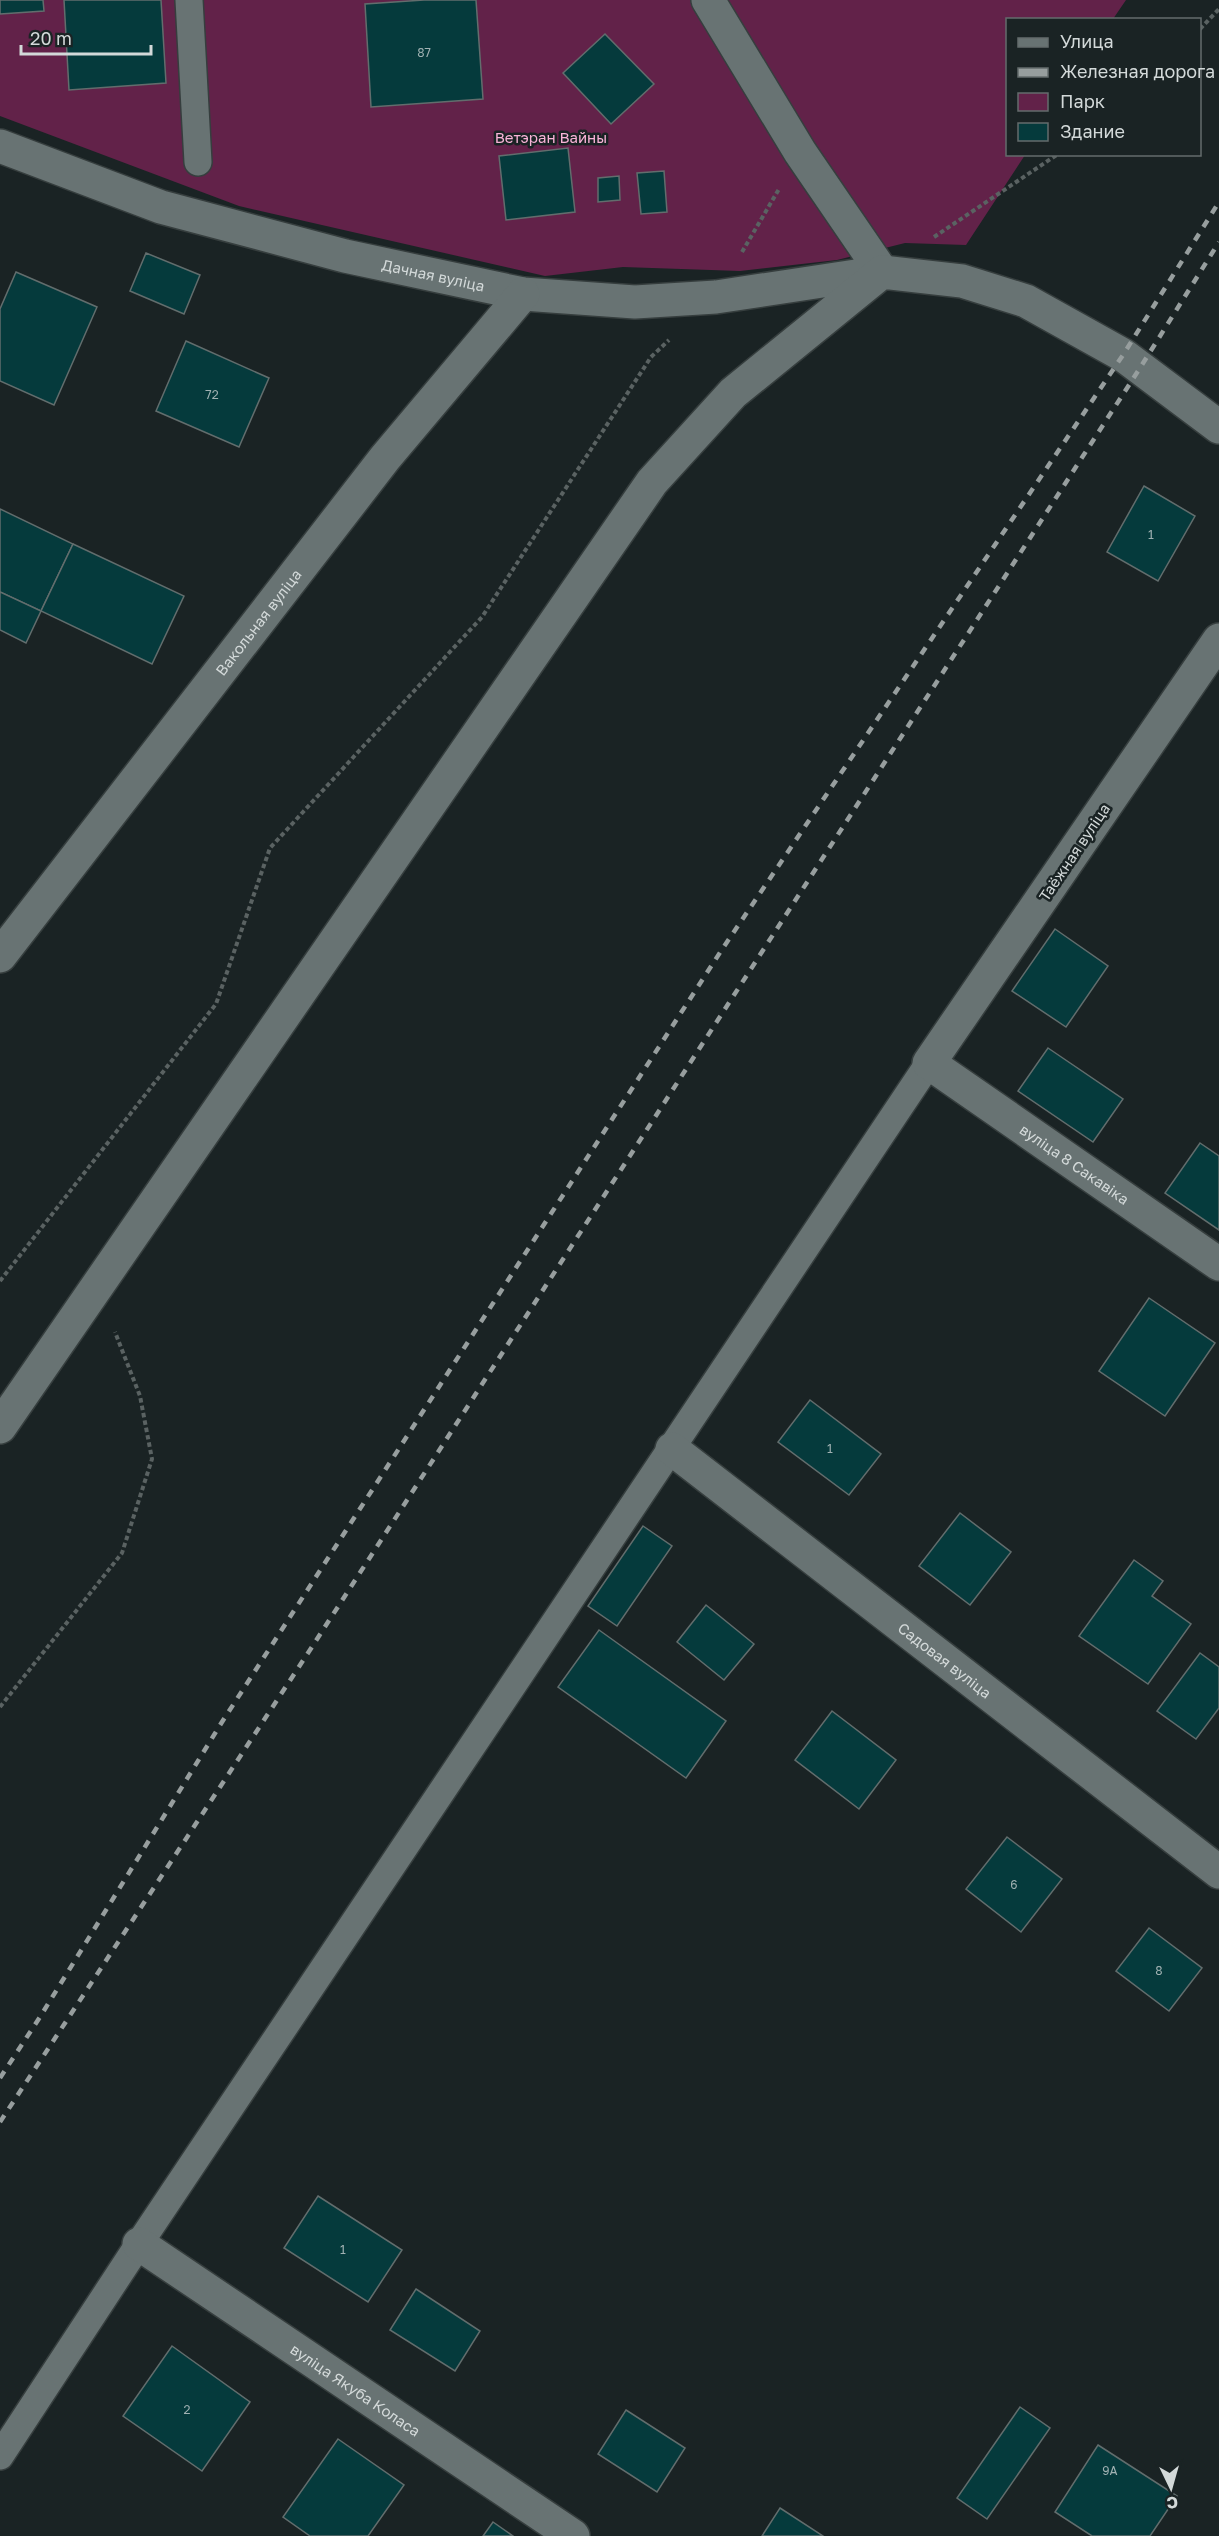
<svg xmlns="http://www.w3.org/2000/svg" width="1219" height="2536" font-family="'Golos Text',sans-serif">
<rect width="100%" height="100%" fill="#1a2324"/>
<polygon fill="#622249" points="0,0 1126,0 1113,19 1008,20 1008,154 1025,155 966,245 905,243 837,260 740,271 623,267 545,276 239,206 0,116"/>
<g fill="#053a3c" stroke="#626d6d" stroke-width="1.5">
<polygon points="0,0 43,0 44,11 0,14"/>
<polygon points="64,0 161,0 166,83 69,90"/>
<polygon points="424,0 476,0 483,99 371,107 365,4"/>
<polygon points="605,34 654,84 611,124 563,73"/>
<polygon points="568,148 575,212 506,220 499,156"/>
<polygon points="664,171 667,212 641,214 637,173"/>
<polygon points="619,176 620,200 598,202 598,178"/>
<polygon points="146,253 200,275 184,314 130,291"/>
<polygon points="16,272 97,307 54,405 0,381 0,309"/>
<polygon points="186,341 269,378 239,447 156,411"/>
<polygon points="1144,486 1195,516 1158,581 1107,552"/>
<polygon points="0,509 73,544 41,611 0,592"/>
<polygon points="73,544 184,596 152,664 41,611"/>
<polygon points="0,592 41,611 26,643 0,630"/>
<polygon points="1055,929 1108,966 1066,1027 1012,991"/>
<polygon points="1048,1048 1123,1099 1093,1142 1018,1091"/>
<polygon points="1200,1143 1219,1156 1219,1230 1165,1193"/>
<polygon points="1149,1298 1215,1343 1165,1416 1099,1371"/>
<polygon points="810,1400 881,1454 849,1495 778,1442"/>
<polygon points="960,1513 1011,1552 970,1605 919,1566"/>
<polygon points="643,1526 672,1546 617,1626 588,1606"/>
<polygon points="1134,1560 1163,1581 1152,1596 1191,1624 1148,1684 1079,1636"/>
<polygon points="706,1605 754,1644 724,1680 677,1642"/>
<polygon points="599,1630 726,1721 686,1778 558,1687"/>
<polygon points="1200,1653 1219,1667 1219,1708 1196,1739 1157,1711"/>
<polygon points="832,1711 896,1760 859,1809 795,1760"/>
<polygon points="1007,1837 1062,1879 1021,1932 966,1889"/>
<polygon points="1149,1928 1202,1968 1169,2011 1116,1971"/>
<polygon points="318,2196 402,2250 368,2302 284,2248"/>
<polygon points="416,2289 480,2331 455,2371 390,2330"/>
<polygon points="172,2346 250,2402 202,2471 123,2416"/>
<polygon points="1020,2407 1050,2428 987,2519 957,2498"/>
<polygon points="626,2410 685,2448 657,2492 598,2454"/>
<polygon points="338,2439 404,2485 368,2536 310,2536 283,2517"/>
<polygon points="1098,2445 1177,2496 1150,2536 1092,2536 1055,2512"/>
<polygon points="780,2508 823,2536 762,2536"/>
<polygon points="493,2522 513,2536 483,2536"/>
</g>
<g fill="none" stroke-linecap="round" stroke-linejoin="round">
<defs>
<g id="lane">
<polyline points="189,0 198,162"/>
<polyline points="0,2456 139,2244 929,1063"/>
</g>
<g id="street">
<path id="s1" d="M0,146L161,207L345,256L523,294L635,302L716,297L882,272L800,152L708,0"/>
<path id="s2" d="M1219,640L929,1063L1219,1264"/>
<path id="s3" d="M0,956L385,458L523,294"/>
<path id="s4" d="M672,1449L1219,1872"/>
<path id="s5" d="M139,2244L573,2536"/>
</g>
<polyline id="secondary" points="0,1427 652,482 733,393 882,272 962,281 1026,301 1123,355 1219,427"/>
</defs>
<use href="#lane" stroke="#363e3e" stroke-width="30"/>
<use href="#street" stroke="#363e3e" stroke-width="36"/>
<use href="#secondary" stroke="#363e3e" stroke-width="36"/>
<g stroke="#5a6262" stroke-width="4" stroke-dasharray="4.5 3" stroke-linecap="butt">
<polyline points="1200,29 1219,9"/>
<polyline points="934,237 1058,154"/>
<polyline points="742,252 779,189"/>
<polyline points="0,1281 216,1004 270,848 482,617 651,357 669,340"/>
<polyline points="0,1707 122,1553 152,1459 140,1396 115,1332"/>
</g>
<use href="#lane" stroke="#687373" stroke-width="27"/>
<use href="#street" stroke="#687373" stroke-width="33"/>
<use href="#secondary" stroke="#687373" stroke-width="33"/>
<g stroke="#979e9e" stroke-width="4.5" stroke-dasharray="8 8" stroke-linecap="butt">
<polyline points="0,2078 40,2017 222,1722 721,951 1123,355 1219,202"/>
<polyline points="0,2122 308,1653 1140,368 1219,242"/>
</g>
</g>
<g text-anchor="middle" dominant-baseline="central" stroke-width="5" stroke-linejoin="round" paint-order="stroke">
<g font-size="12" fill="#a0b1b2">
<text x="424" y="52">87</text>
<text x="212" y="394">72</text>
<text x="1151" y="534">1</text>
<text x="830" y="1448">1</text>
<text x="1014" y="1884">6</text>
<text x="1159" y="1970">8</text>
<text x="343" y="2249">1</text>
<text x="187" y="2409">2</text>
<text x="1110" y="2470">9А</text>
</g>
<g font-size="15" fill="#f9b3d8" stroke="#1a2324">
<text x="551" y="137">Ветэран Вайны</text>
</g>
<g font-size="15" fill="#d3d9d9" stroke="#1a2324">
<text stroke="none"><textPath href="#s1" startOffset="453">Дачная вуліца</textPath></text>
<text stroke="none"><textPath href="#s3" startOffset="422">Вакольная вуліца</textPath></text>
<text transform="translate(1074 852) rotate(-56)">Таёжная вуліца</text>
<text stroke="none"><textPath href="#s2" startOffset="690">вуліца 8 Сакавіка</textPath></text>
<text stroke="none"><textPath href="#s4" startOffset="345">Садовая вуліца</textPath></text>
<text stroke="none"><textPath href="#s5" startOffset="261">вуліца Якуба Коласа</textPath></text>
</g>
</g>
<rect x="1006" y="18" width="195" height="138" fill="#1a2324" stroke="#646c6c" stroke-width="1.5"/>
<rect x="1018" y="38" width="30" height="9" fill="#687373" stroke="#646c6c" stroke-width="1.5"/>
<text x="1060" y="48" font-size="18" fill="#d3d9d9">Улица</text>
<rect x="1018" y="68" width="30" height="9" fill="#979e9e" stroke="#646c6c" stroke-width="1.5"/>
<text x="1060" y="78" font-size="18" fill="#d3d9d9">Железная дорога</text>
<rect x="1018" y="93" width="30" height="18" fill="#622249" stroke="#646c6c" stroke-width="1.5"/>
<text x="1060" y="108" font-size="18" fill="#d3d9d9">Парк</text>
<rect x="1018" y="123" width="30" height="18" fill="#053a3c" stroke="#646c6c" stroke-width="1.5"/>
<text x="1060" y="138" font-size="18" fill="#d3d9d9">Здание</text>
<g transform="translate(1171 2488) rotate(175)" stroke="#1a2324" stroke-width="4.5" paint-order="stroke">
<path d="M0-4.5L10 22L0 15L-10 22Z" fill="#d3d9d9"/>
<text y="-9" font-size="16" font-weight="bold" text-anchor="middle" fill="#d3d9d9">С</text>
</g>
<path d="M21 45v9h130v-9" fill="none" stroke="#d3d9d9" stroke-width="3"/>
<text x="30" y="45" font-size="18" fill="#d3d9d9" stroke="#1a2324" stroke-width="4.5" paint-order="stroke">20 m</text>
</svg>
